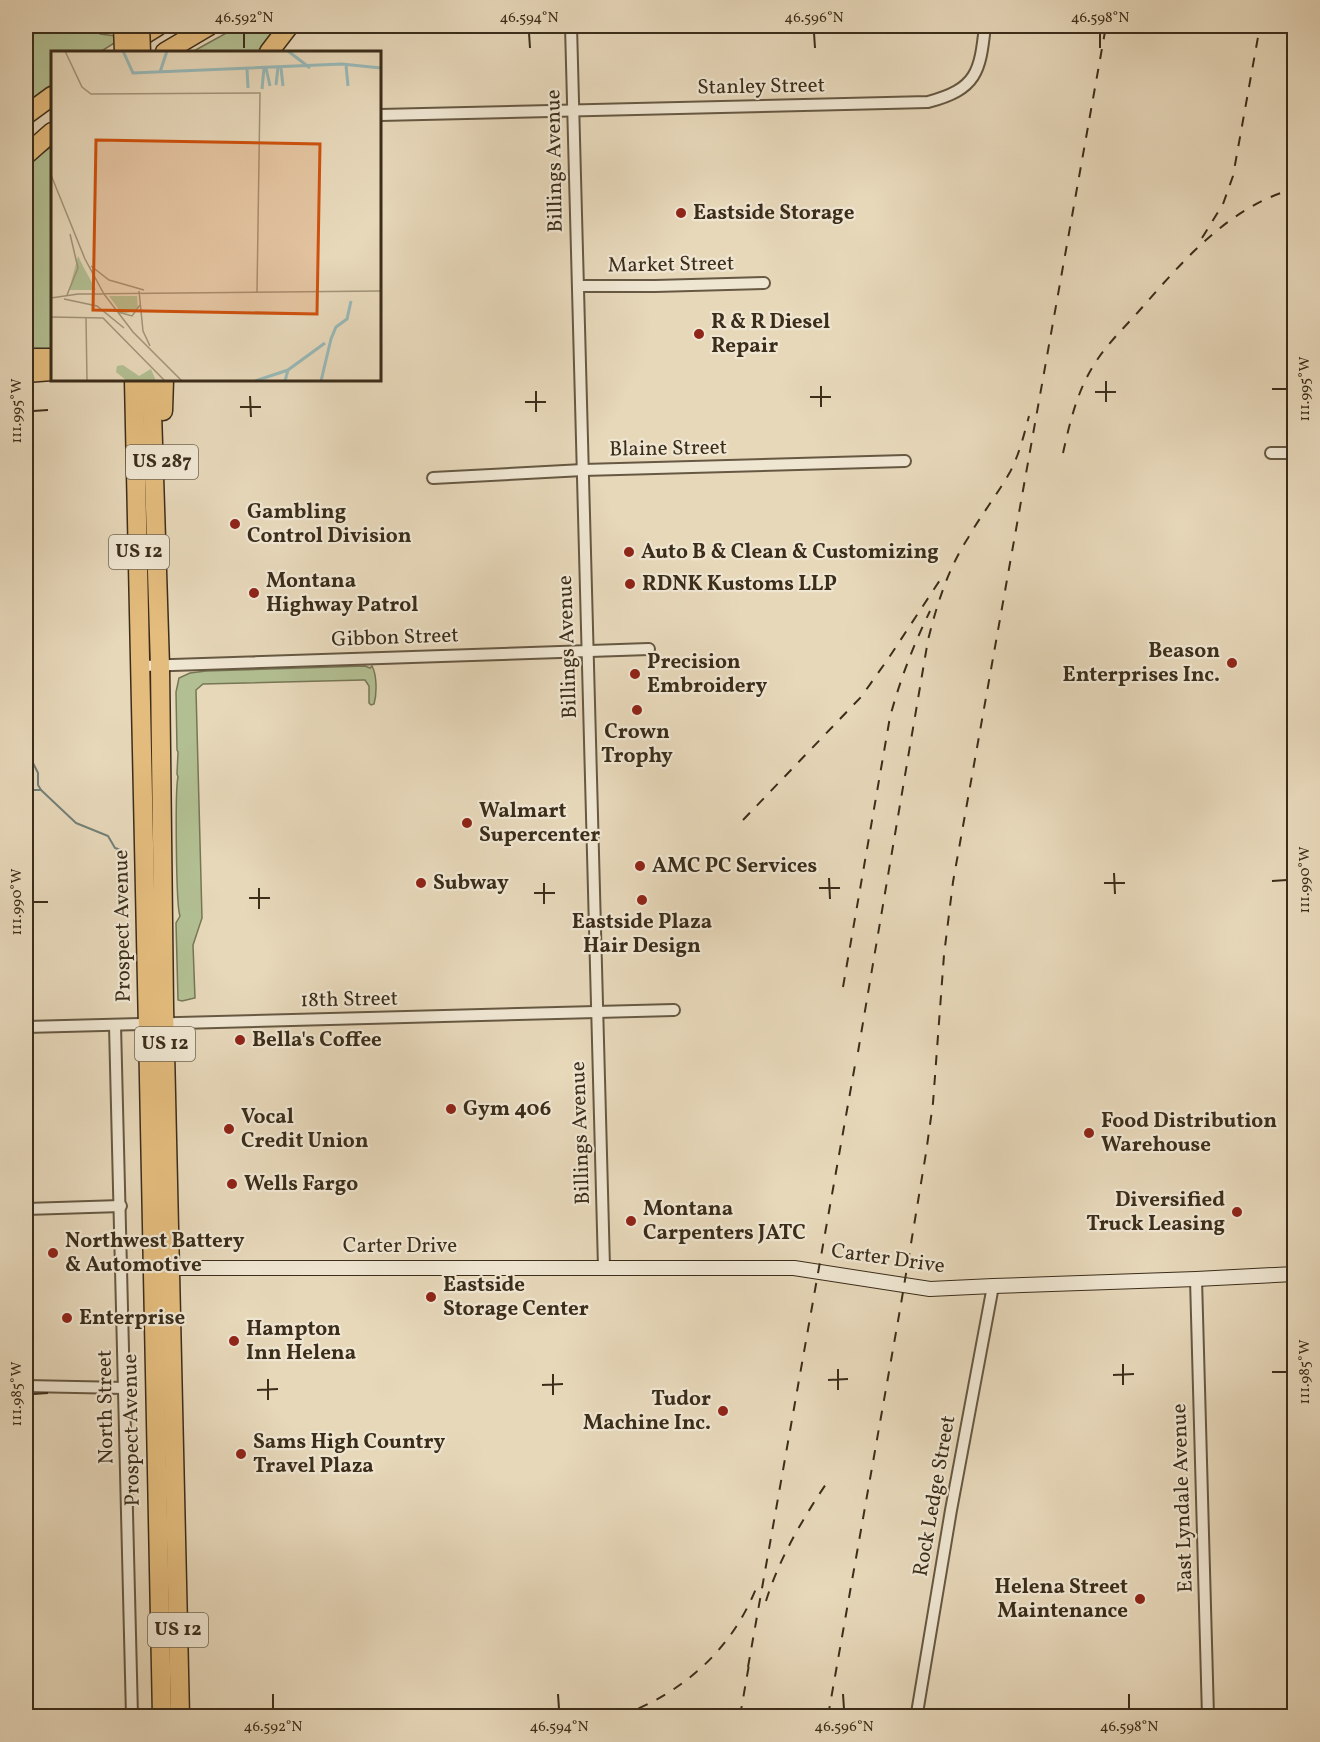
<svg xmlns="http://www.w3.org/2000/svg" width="1320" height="1742" font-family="Vollkorn,serif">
<rect width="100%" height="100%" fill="#e7d8ba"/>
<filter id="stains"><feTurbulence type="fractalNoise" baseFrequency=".00333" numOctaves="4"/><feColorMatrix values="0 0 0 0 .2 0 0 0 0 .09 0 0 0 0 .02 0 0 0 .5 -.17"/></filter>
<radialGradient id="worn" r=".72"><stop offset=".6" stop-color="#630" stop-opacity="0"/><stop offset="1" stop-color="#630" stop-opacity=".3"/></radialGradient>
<g fill="#b2bf92" stroke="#767656" stroke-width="1.5">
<polygon points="35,26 95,26 100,34 116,36 116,42 100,52 52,52 52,84 26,103 26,44"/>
<polygon points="239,26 281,26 263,52 192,52"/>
<polygon points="52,146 52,351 26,351 26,166"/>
<path d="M365,666L370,668L372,666C377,675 377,694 374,704L371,705L369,703V686L365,680H363L203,684L196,690L202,918L193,945L195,998L182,1001L178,1000L176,923L180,916C176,907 175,789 178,777L177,774L178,752L177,750L176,692L179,678L190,673L206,671Z"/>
</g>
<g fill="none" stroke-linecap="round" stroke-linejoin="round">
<g stroke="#738078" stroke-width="2">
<polyline points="33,763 38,773 38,785 41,790 76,823 108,836 115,848 121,850"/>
<polyline points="30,790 41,790"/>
</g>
<defs>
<g id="street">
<polyline points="571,26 604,1267"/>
<path d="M380,115L928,102C977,89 980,72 985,26"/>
<polyline points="578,286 655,286 764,283"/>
<polyline points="1271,453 1294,453"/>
<polyline points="433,478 583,470 905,461"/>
<polyline points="142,666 649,649"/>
<polyline points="115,1025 132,1716"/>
<polyline points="26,1027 674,1010"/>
<polyline points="26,1209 121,1206"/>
<polyline points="1196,1279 1208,1716"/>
<polyline points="26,1386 125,1388"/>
<polyline points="917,1713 951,1510 993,1286"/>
</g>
<polyline id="secondary" points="160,1268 794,1268 930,1289 993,1286 1196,1279 1294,1274"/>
<g id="highway">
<polyline points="26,28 27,26"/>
<polyline points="129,44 158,26"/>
<polyline points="165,52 209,26"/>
<polyline points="269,52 289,26"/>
<polyline points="26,115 52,96"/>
<polyline points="26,155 52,132"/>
<polyline points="26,358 52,358"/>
<polyline points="26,373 52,371"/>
<path d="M134,380C146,825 151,1271 162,1716"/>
<polyline points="151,380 160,666 164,1006 180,1716"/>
<polyline points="163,411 164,380"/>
</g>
</defs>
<use href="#street" stroke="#665842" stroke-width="14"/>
<use href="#secondary" stroke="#3b2d1a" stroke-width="16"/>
<use href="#highway" stroke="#3b2d1a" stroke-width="21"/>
<use href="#street" stroke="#efe6d2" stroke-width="10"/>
<use href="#secondary" stroke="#efe6d2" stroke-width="14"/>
<use href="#highway" stroke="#e4bc7d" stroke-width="18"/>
<g stroke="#3b2d1a" stroke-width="2" stroke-dasharray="10 10" stroke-linecap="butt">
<polyline points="1202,238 1223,204 1233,176 1260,26"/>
<path d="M1063,453C1070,422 1077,391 1095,363C1107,344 1124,328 1139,311C1182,262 1229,206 1294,189"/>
<polyline points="743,820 861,697 888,659 942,577"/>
<path d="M843,987L890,717C900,680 913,646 930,611"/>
<path d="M858,1052L928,640C937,604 948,569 968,538C981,515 997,495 1010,472C1019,455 1024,435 1029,416"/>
<path d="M766,1601C779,1559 802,1520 826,1484"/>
<polyline points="748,1667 855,1065"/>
<path d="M620,1716C683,1693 732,1650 757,1586"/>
<polyline points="740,1716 750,1659"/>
<polyline points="828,1716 901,1304 926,1153 933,1103 944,955 953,882 1106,26"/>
</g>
<defs>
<g id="highway-bridge">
<polyline points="123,26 124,52"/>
<polyline points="140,26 141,52"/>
</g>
</defs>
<use href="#highway-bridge" stroke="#3b2d1a" stroke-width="21" stroke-linecap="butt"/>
<use href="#highway-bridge" stroke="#e4bc7d" stroke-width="18"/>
</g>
<path fill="none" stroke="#3b2d1a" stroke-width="2" d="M244,33V48M529,33L530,48M814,33L815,48M1100,33V48M1106,381V402M821,386V407M1272,389H1287M536,391V412M1095,392H1116M250,396L251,417M810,397H831M525,402H546M240,407H261M33,411L48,410M1114,873L1115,894M829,878L830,899M1272,881L1287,880M544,883V904M1104,883H1125M259,888V909M819,888H840M534,893H555M249,898H270M33,902H48M1123,1364V1385M838,1369V1390M1272,1372H1287M553,1374V1395M1113,1375L1134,1374M268,1379V1400M828,1380L848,1379M542,1385L563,1384M257,1390L278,1389M33,1394L48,1393M273,1694V1709M558,1694L559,1709M843,1694L844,1709M1129,1694V1709"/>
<g fill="#8f2418" stroke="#efe6d2" stroke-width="2">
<circle cx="681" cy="213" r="6"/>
<circle cx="699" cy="334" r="6"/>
<circle cx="235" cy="524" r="6"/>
<circle cx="629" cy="552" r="6"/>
<circle cx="630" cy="584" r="6"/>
<circle cx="254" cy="593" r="6"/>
<circle cx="1232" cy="663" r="6"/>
<circle cx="635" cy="674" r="6"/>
<circle cx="637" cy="710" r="6"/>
<circle cx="467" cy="823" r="6"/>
<circle cx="640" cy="866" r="6"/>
<circle cx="421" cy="883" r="6"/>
<circle cx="642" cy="900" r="6"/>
<circle cx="240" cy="1040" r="6"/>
<circle cx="451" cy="1109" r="6"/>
<circle cx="229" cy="1129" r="6"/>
<circle cx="1089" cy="1133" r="6"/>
<circle cx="232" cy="1184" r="6"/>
<circle cx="1237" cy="1212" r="6"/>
<circle cx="631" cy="1221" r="6"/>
<circle cx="53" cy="1253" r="6"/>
<circle cx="431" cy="1297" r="6"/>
<circle cx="67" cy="1318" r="6"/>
<circle cx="234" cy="1341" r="6"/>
<circle cx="723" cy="1411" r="6"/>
<circle cx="241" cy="1454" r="6"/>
<circle cx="1140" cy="1599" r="6"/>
</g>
<g text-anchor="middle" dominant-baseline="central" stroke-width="4.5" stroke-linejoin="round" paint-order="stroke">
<g fill="#efe6d2" stroke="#716451" stroke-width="1.5">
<rect x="126" y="445" width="72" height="34" rx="4.5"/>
<rect x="109" y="535" width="60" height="34" rx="4.5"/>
<rect x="135" y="1027" width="60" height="34" rx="4.5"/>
<rect x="148" y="1613" width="60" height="34" rx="4.5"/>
</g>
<g font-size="20" font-weight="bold" fill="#3b2d1a">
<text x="162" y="462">US 287</text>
<text x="139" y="552">US 12</text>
<text x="165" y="1044">US 12</text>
<text x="178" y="1630">US 12</text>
</g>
<g font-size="21" fill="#3b2d1a" stroke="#efe6d2">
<text transform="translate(761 87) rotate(-1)">Stanley Street</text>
<text transform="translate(555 161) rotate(-91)">Billings Avenue</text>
<text transform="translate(671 265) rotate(-1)">Market Street</text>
<text transform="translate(668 449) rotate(-1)">Blaine Street</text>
<text transform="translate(395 638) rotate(-2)">Gibbon Street</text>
<text transform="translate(568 647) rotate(-92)">Billings Avenue</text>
<text transform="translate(123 926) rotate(-91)">Prospect Avenue</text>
<text transform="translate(349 1000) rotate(-1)">18th Street</text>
<text transform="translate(581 1133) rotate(-92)">Billings Avenue</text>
<text x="400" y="1246">Carter Drive</text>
<text transform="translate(888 1259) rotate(8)">Carter Drive</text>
<text transform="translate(106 1407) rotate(-91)">North Street</text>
<text transform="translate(132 1430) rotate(-91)">Prospect Avenue</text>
<text transform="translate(935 1496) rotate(-80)">Rock Ledge Street</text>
<text transform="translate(1183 1498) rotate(-92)">East Lyndale Avenue</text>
</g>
<g font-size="21" font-weight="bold" fill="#3b2d1a" stroke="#efe6d2" text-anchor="start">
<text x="693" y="213">Eastside Storage</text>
<text x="711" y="322">R &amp; R Diesel<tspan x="711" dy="24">Repair</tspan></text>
<text x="247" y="512">Gambling<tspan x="247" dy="24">Control Division</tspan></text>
<text x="641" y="552">Auto B &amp; Clean &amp; Customizing</text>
<text x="266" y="581">Montana<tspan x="266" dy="24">Highway Patrol</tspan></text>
<text x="642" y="584">RDNK Kustoms LLP</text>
<text x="1220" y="651" text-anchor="end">Beason<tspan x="1220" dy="24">Enterprises Inc.</tspan></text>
<text x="647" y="662">Precision<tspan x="647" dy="24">Embroidery</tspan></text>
<text x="637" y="732" text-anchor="middle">Crown<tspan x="637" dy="24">Trophy</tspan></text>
<text x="479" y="811">Walmart<tspan x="479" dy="24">Supercenter</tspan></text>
<text x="652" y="866">AMC PC Services</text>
<text x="433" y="883">Subway</text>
<text x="642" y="922" text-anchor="middle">Eastside Plaza<tspan x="642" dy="24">Hair Design</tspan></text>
<text x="252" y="1040">Bella's Coffee</text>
<text x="463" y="1109">Gym 406</text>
<text x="241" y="1117">Vocal<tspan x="241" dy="24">Credit Union</tspan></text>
<text x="1101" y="1121">Food Distribution<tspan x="1101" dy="24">Warehouse</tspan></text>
<text x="244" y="1184">Wells Fargo</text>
<text x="1225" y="1200" text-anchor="end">Diversified<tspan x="1225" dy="24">Truck Leasing</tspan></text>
<text x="643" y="1209">Montana<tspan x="643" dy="24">Carpenters JATC</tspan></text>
<text x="65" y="1241">Northwest Battery<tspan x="65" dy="24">&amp; Automotive</tspan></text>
<text x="443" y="1285">Eastside<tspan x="443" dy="24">Storage Center</tspan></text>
<text x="79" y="1318">Enterprise</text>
<text x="246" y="1329">Hampton<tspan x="246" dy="24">Inn Helena</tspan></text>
<text x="711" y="1399" text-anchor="end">Tudor<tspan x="711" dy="24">Machine Inc.</tspan></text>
<text x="253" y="1442">Sams High Country<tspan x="253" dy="24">Travel Plaza</tspan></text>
<text x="1128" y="1587" text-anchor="end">Helena Street<tspan x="1128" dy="24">Maintenance</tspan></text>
</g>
</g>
<g transform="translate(51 51)">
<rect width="330" height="330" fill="#e7d8ba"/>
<path d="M27,205L33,217L45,239H18ZM58,245H86L87,259L71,263ZM72,314L88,325L100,318L105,330H76L65,321L66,315Z" fill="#b2bf92"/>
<path fill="none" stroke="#98b8b7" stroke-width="3" d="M72,0L82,22L291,13L330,17M237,0L259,17M295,14L297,35M215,17L219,35M230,17L232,35M196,18L197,37M109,21L116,0M225,34L227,16M211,38L213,17M204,330L237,319M234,330L237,319L274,292M270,330L280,288L285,276L296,268L300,250"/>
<path fill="none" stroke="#a2947a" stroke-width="1.5" d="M14,0L31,36L40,43L209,42L206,241M0,124L34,208L53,243L82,281L131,330M40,215L58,229L93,239M88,240L92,280L99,295M16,244L27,217L19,183M0,247L27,243L330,240M13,248L46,255L73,277M67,261L81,265L89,254M0,266L52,267L114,330M35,266L36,330"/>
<path fill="#ce520e" fill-opacity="0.15" stroke="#ce520e" stroke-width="3" d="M45,89L269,93L266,263L42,259Z"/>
<rect width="330" height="330" fill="none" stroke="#3b2d1a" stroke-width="3"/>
</g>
<rect width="1320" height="1742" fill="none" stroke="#e7d8ba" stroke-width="66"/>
<rect x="33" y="33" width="1254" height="1676" fill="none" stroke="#3b2d1a" stroke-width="2"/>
<g font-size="15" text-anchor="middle" fill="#3b2d1a">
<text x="244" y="22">46.592°N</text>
<text x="529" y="22">46.594°N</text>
<text x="814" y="22">46.596°N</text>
<text x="1100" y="22">46.598°N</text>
<text transform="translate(1304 389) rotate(-90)" y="5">111.995°W</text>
<text transform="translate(16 411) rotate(-90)" y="5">111.995°W</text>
<text transform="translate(1304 880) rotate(-90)" y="5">111.990°W</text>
<text transform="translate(16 902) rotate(-90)" y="5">111.990°W</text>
<text transform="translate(1304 1372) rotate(-90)" y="5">111.985°W</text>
<text transform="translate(16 1394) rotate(-90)" y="5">111.985°W</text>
<text x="273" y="1731">46.592°N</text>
<text x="559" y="1731">46.594°N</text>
<text x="844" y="1731">46.596°N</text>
<text x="1129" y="1731">46.598°N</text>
</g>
<rect width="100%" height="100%" filter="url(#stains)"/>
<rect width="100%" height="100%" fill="url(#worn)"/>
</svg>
